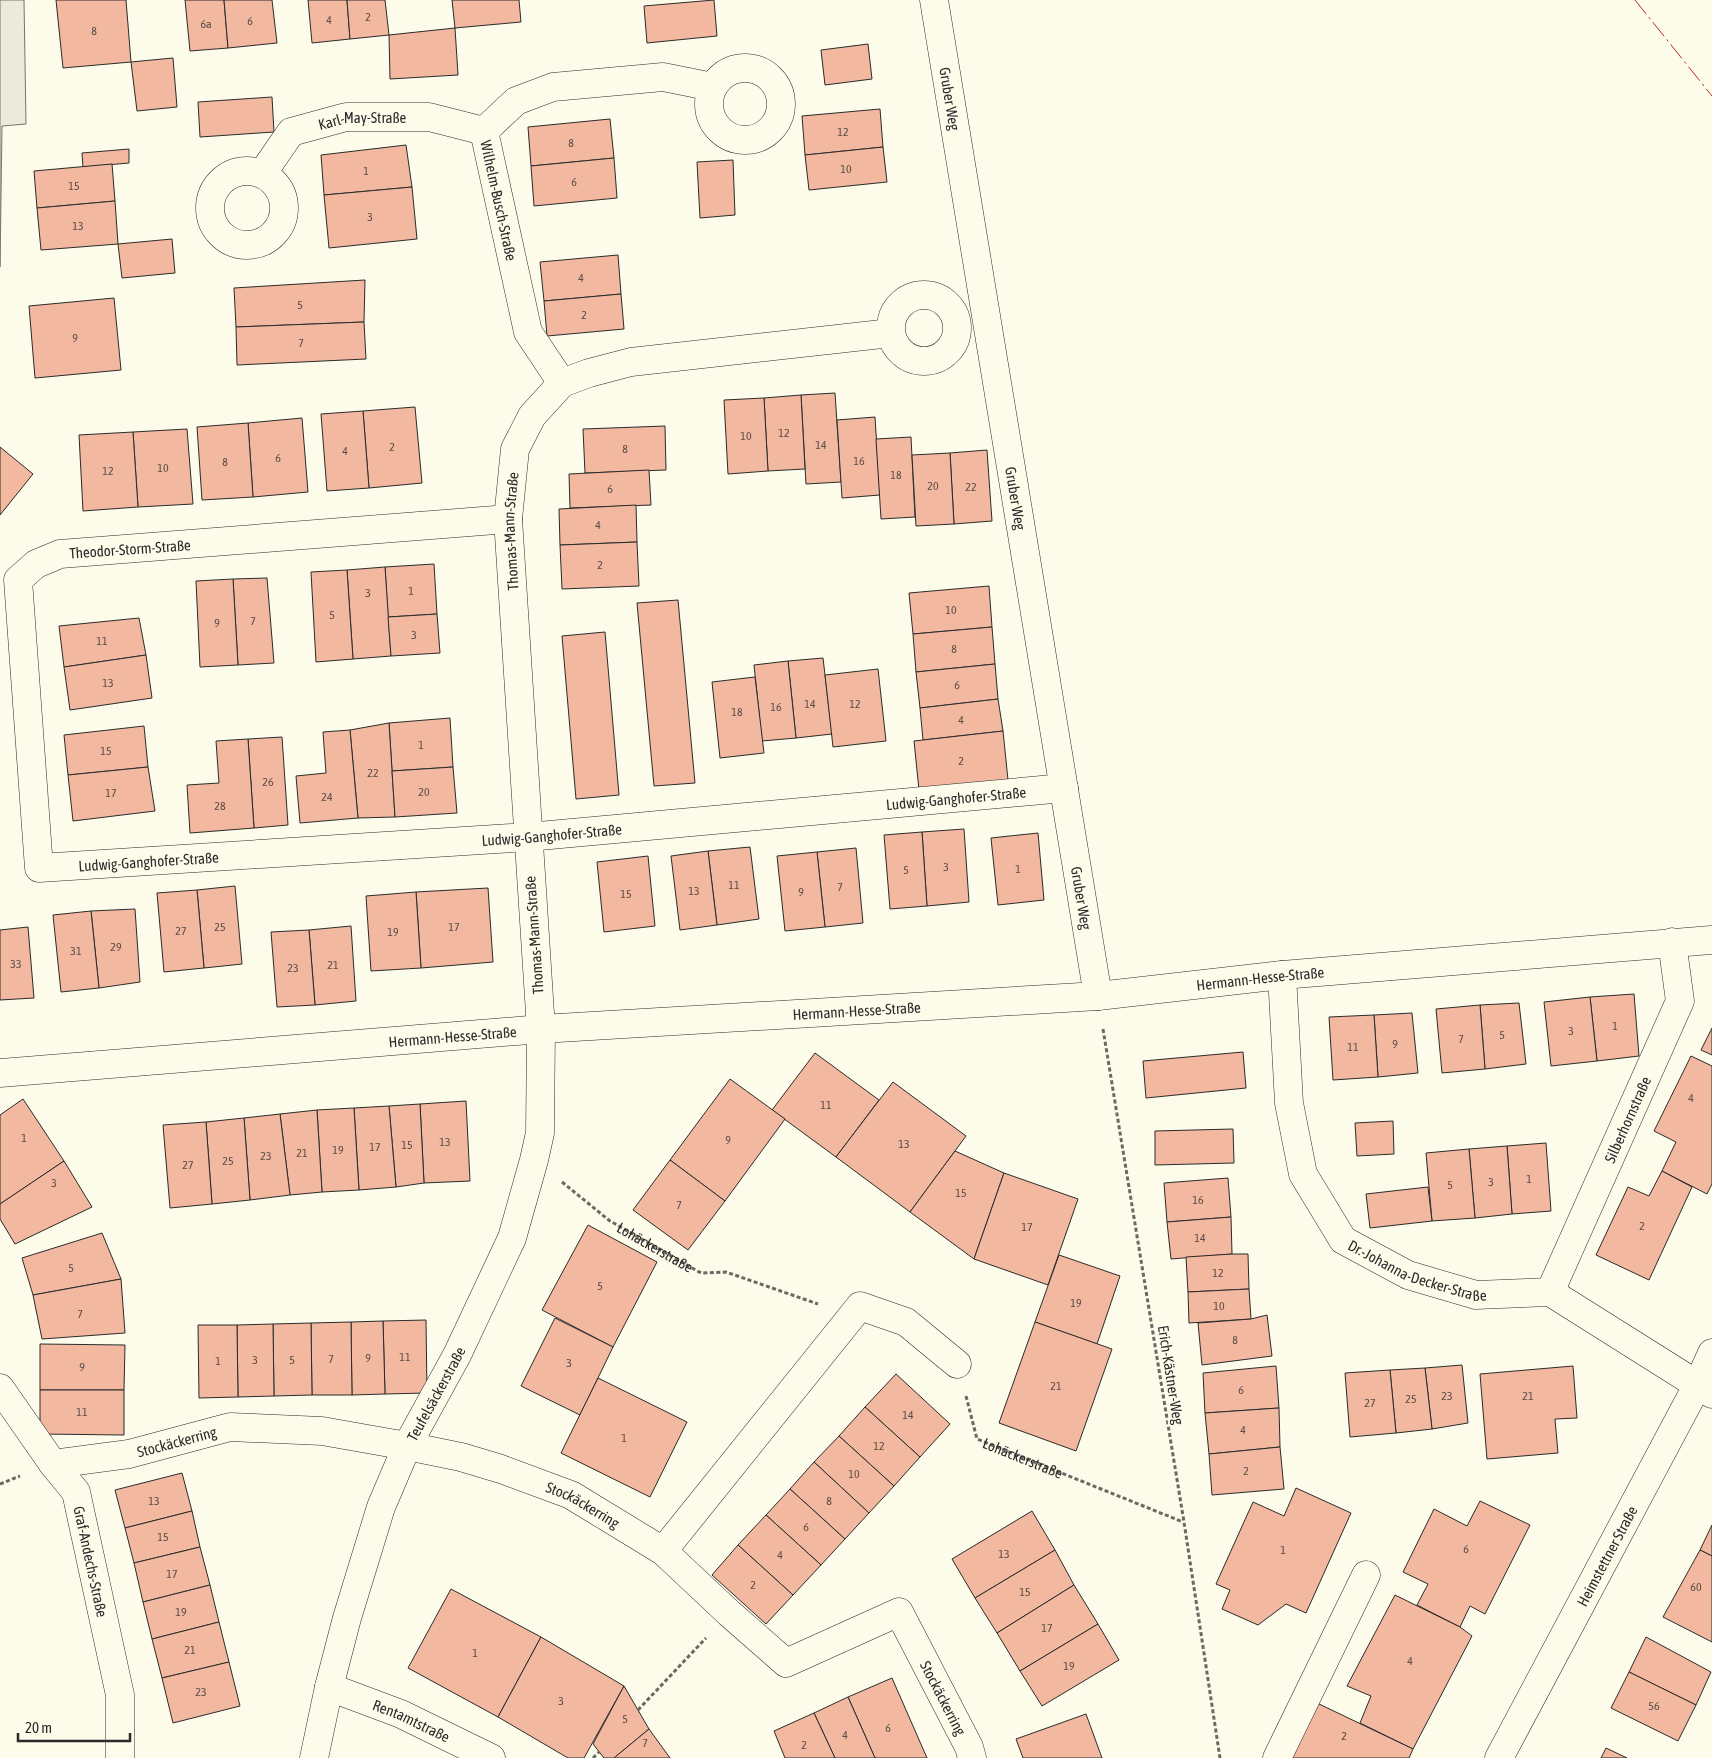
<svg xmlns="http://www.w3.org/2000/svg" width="1712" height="1758" font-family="'Asap Condensed',sans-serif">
<rect width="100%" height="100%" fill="#fdfbea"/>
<polygon fill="#ecebdb" stroke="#74746e" points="0,0 24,0 26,124 2,126 0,267"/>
<g fill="#f2b8a0" stroke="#2b2b2b">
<polygon points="56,0 126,0 131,62 63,68"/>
<polygon points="185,0 224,0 228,48 190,51"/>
<polygon points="224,0 272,0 277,43 228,48"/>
<polygon points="308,0 347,0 350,39 312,43"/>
<polygon points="347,0 385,0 389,35 350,39"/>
<polygon points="452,0 519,0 521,22 455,28"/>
<polygon points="714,0 717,36 647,43 644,6"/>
<polygon points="455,28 458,75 390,79 389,35"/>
<polygon points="868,44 872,79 825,85 821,50"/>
<polygon points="173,58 177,107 137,111 131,62"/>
<polygon points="272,97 274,132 200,137 198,102"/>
<polygon points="880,109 883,147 805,155 802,116"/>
<polygon points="610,119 614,158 531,166 528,127"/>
<polygon points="406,145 412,187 324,195 321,155"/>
<polygon points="883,147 887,182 809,190 805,155"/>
<polygon points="129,149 129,163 83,167 82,153"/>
<polygon points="614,158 617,198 534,206 531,166"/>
<polygon points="733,160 735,215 700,218 697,162"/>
<polygon points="112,164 115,201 37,208 34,171"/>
<polygon points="412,187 417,239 329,248 324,195"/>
<polygon points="115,201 118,244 41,250 37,208"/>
<polygon points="172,239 175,273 122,278 118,244"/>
<polygon points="618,255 621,294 544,301 540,262"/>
<polygon points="365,280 364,322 236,327 234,288"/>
<polygon points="621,294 624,329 547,336 544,301"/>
<polygon points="114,298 121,370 35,378 29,306"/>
<polygon points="364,322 366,359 237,365 236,327"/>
<polygon points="835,393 841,482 806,484 801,395"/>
<polygon points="801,395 805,469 768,471 764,398"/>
<polygon points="764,398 768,471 728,474 724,400"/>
<polygon points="415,407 422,483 369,488 363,411"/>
<polygon points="363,411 369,488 327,491 321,414"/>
<polygon points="875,417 880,495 842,498 837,420"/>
<polygon points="302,418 308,492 253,497 248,423"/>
<polygon points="248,423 253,497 202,500 197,427"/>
<polygon points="665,426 666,470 585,473 583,429"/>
<polygon points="187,429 193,504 138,507 133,432"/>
<polygon points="133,432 138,507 83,511 79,435"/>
<polygon points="911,437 915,517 881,519 876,439"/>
<polygon points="0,447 33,474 0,515"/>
<polygon points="987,450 992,521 954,524 950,453"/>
<polygon points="950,453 954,524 916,526 912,455"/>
<polygon points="649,470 651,505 570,508 569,474"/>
<polygon points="636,505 637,542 560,545 559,509"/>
<polygon points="637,542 639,586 562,589 560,545"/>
<polygon points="434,564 437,614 388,617 385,567"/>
<polygon points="385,567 391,656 353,659 347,570"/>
<polygon points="347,570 353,659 316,662 311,572"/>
<polygon points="267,578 274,663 238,665 233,579"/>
<polygon points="233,579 238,665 200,667 196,581"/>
<polygon points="989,586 992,627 913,634 909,593"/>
<polygon points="678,600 695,783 654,786 637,603"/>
<polygon points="437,614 440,653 391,656 388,617"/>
<polygon points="139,618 146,655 64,667 59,626"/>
<polygon points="992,627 995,664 916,672 913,634"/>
<polygon points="605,632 619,795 576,799 562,636"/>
<polygon points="146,655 152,698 70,710 64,667"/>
<polygon points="823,658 832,734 796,738 788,661"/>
<polygon points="788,661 796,738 762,741 754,665"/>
<polygon points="995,664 998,699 920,708 916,672"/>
<polygon points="878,669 886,741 833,747 825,675"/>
<polygon points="755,677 764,753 720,758 712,682"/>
<polygon points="998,699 1003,731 923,740 920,708"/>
<polygon points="450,718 453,767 392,771 389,723"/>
<polygon points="389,723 395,817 358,818 350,730"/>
<polygon points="144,726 148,767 68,775 64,735"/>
<polygon points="350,730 358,818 300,823 296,776 326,773 323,732"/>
<polygon points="1003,731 1008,780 919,790 914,741"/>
<polygon points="282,737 288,825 254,828 248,739"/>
<polygon points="248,739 254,828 190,833 187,785 219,783 216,741"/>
<polygon points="148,767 155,811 73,821 68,775"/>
<polygon points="453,767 457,813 395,817 392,771"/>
<polygon points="964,829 969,902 927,906 922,832"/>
<polygon points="922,832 927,906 890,909 884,835"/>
<polygon points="1038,833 1044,900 998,905 991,838"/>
<polygon points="750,847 759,919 717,925 708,851"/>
<polygon points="856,848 863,923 825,927 817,852"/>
<polygon points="708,851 717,925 680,930 671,856"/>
<polygon points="817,852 825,927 785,931 777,856"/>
<polygon points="648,856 655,926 604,932 597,862"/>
<polygon points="235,886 242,964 204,968 197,890"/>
<polygon points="488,888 493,962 421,968 416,892"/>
<polygon points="197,890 204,968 164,972 157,893"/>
<polygon points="416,892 421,968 371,971 366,896"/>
<polygon points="135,909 140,982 99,988 91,911"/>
<polygon points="91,911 99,988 61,992 53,915"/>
<polygon points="351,926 356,1001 315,1005 309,930"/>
<polygon points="28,927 34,998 0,1000 0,930"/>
<polygon points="309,930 315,1005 277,1007 271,932"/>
<polygon points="1634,994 1639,1056 1597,1061 1590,997"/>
<polygon points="1590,997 1597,1061 1551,1066 1544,1002"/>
<polygon points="1519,1003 1526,1064 1485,1069 1480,1005"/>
<polygon points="1480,1005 1485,1069 1442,1073 1436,1009"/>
<polygon points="1412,1013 1418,1073 1378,1077 1374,1015"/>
<polygon points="1374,1015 1378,1077 1333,1080 1329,1017"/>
<polygon points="1712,1028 1712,1055 1701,1050"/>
<polygon points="1243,1052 1246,1088 1146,1098 1143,1061"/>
<polygon points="815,1053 879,1100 836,1157 772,1110"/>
<polygon points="1691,1056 1712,1066 1712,1184 1707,1194 1662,1171 1676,1142 1654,1131"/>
<polygon points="730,1079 785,1119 725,1201 670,1160"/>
<polygon points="893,1082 966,1136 910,1212 836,1157"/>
<polygon points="23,1099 64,1161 0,1204 0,1115"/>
<polygon points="466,1101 470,1181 424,1183 420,1104"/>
<polygon points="420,1104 424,1183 396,1187 389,1106"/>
<polygon points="389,1106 396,1187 359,1190 354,1108"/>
<polygon points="354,1108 359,1190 322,1192 317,1110"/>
<polygon points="317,1110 322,1192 290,1195 280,1114"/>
<polygon points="280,1114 290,1195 250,1200 244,1118"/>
<polygon points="244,1118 250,1200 212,1204 206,1122"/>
<polygon points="1393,1121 1394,1154 1357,1156 1355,1123"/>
<polygon points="206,1122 212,1204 170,1208 163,1125"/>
<polygon points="1233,1129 1234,1163 1155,1165 1155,1131"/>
<polygon points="1546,1143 1551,1211 1512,1214 1507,1146"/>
<polygon points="1507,1146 1512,1214 1475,1218 1469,1149"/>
<polygon points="1469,1149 1475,1218 1432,1221 1426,1153"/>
<polygon points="955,1151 1004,1173 974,1259 910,1212"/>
<polygon points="670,1160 725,1201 688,1250 633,1210"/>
<polygon points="64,1161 92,1207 15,1244 0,1219 0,1204"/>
<polygon points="1662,1171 1692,1187 1649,1280 1596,1255 1628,1187 1649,1196"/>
<polygon points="1004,1173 1078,1199 1048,1285 974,1259"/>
<polygon points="1228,1178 1231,1217 1167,1222 1164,1183"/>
<polygon points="1428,1187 1432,1221 1370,1228 1366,1194"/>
<polygon points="1231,1217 1232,1254 1171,1259 1167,1222"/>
<polygon points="588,1225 657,1262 613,1347 542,1310"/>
<polygon points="102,1233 121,1279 33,1295 22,1258"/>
<polygon points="1232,1254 1248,1254 1249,1289 1188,1292 1186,1257"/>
<polygon points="1059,1255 1120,1276 1097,1344 1035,1322"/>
<polygon points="121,1279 125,1333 42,1339 33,1295"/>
<polygon points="1249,1289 1251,1319 1189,1323 1188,1292"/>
<polygon points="1267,1315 1272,1356 1202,1365 1198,1323 1251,1319"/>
<polygon points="555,1318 613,1347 580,1415 521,1386"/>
<polygon points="426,1320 427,1393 385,1394 383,1321"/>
<polygon points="383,1321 385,1394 352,1395 351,1322"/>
<polygon points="351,1322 352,1395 312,1395 311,1323"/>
<polygon points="1035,1322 1112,1349 1076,1451 999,1423"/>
<polygon points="311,1323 312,1395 274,1396 273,1324"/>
<polygon points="273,1324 274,1396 238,1397 237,1325"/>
<polygon points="198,1325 237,1325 238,1397 199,1398"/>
<polygon points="40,1344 125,1345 124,1390 40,1390"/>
<polygon points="1462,1365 1468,1423 1432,1429 1425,1368"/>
<polygon points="1276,1366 1279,1408 1205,1413 1203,1373"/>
<polygon points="1573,1366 1577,1418 1555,1419 1558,1453 1487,1459 1480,1374"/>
<polygon points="1425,1368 1432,1429 1396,1433 1390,1370"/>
<polygon points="1390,1370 1396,1433 1350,1437 1345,1373"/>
<polygon points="896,1374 950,1424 920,1457 865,1407"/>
<polygon points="598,1378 687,1422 650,1497 561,1453"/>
<polygon points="40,1390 124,1390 124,1435 40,1434"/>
<polygon points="865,1407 920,1457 894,1486 839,1436"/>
<polygon points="1279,1408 1280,1447 1209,1454 1205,1413"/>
<polygon points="839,1436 894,1486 869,1513 814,1462"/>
<polygon points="1280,1447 1284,1489 1212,1495 1209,1454"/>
<polygon points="814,1462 869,1513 845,1539 790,1489"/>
<polygon points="182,1473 192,1511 125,1528 115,1490"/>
<polygon points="1296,1488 1351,1513 1306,1613 1286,1604 1258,1625 1222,1609 1230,1590 1216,1584 1253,1502 1284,1516"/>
<polygon points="790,1489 845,1539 821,1565 766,1515"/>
<polygon points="1480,1501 1530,1525 1485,1614 1470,1606 1460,1627 1417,1605 1428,1584 1403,1572 1434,1509 1467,1526"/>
<polygon points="192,1511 200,1547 134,1563 125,1528"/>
<polygon points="1032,1511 1055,1550 975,1598 952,1559"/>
<polygon points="766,1515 821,1565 793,1595 738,1545"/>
<polygon points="1712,1525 1712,1556 1700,1550"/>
<polygon points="738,1545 793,1595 766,1624 712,1575"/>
<polygon points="200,1547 210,1585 143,1602 134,1563"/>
<polygon points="1055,1550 1074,1585 997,1633 975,1598"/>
<polygon points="1700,1550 1712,1556 1712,1642 1663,1617"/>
<polygon points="210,1585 219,1622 152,1639 143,1602"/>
<polygon points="1074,1585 1098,1624 1020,1671 997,1633"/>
<polygon points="451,1589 541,1637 498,1717 408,1668"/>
<polygon points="1395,1595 1460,1627 1472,1636 1413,1749 1360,1723 1371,1696 1347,1686"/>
<polygon points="219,1622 229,1662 162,1678 152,1639"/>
<polygon points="1098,1624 1119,1660 1042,1706 1020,1671"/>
<polygon points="541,1637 624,1686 584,1758 568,1758 498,1717"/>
<polygon points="1646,1637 1711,1672 1696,1705 1629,1672"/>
<polygon points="229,1662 240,1706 173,1723 162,1678"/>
<polygon points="1629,1672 1696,1705 1678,1741 1611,1708"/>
<polygon points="892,1678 927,1758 875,1758 848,1697"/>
<polygon points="624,1686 649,1729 614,1758 604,1758 593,1744"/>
<polygon points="848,1697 875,1758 835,1758 814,1713"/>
<polygon points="1317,1703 1413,1749 1409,1758 1290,1758"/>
<polygon points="814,1713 835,1758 785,1758 774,1731"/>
<polygon points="1086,1714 1102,1758 1023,1758 1016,1739"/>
<polygon points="649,1729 670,1758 614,1758"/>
<polygon points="1606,1748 1627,1758 1601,1758"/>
</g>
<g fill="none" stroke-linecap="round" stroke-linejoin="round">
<defs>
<g id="minor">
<path id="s3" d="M934,0L1098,996"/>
<circle cx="745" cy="104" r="36"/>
<path id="s4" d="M484,131L528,332L562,383"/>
<polyline points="484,131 516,101 553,87 663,77 713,87"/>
<circle cx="247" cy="208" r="37"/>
<path id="s5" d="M262,174L291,132L346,117H429L484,131"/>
<circle cx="924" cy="328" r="33"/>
<path id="s6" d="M508,519L60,554L36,564L18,580L39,868L528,837L1064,788"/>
<path id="s7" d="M1282,975L1289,1103L1303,1174L1343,1240L1408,1275L1476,1295L1550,1292L1712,1394"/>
<path id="s8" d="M0,1073L541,1029L1098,996L1282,975L1711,940"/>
<path id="s9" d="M1550,1292L1680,1001L1672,942"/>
<path id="s10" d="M0,1388L53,1464L76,1492L120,1695V1758"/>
<path id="s11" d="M53,1464L129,1454L230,1427L322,1431L407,1446L461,1457L501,1469L571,1495L663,1551L729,1613L786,1663L899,1612L969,1747L972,1758"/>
<polyline points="663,1551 860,1306 906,1322 957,1364"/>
<path id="s12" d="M329,1687L401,1714L491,1758"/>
<path id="s13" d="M314,1758L329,1687L347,1618L381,1507L407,1446L457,1355L512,1238L534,1160L540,1133L541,1029L508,519L515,449L532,416L562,383L589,373L631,362L891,333"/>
<polyline points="1277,1758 1366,1575"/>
<path id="s14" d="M1499,1758L1698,1384L1712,1353"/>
</g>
</defs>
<use href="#minor" stroke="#2b2b2b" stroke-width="29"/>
<g stroke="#6a6964" stroke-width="3" stroke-dasharray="4 2.5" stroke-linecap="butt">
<polyline points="1103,1029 1184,1522 1220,1758"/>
<path id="s1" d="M562,1182L610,1221L701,1273L726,1272L818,1304"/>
<path id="s2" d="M966,1396L977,1439L1183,1522"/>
<polyline points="0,1484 20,1476"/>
<polyline points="638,1710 706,1638"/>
<polyline points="593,1758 599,1752"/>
</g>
<use href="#minor" stroke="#fdfbea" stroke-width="28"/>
<polyline stroke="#c62828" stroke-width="1" stroke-dasharray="18 4 2.5 4" stroke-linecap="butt" points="1635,0 1712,96"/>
</g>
<g text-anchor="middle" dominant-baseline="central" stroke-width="4" stroke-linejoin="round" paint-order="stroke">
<g font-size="12" fill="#5d4e48">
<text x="368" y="17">2</text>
<text x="329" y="20">4</text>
<text x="250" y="21">6</text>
<text x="206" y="24">6a</text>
<text x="94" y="31">8</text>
<text x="843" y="132">12</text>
<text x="571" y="143">8</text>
<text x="846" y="169">10</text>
<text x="366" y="171">1</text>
<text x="574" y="182">6</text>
<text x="74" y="186">15</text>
<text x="370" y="217">3</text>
<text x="78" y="226">13</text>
<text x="581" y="278">4</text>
<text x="300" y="305">5</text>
<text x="584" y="315">2</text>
<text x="75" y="338">9</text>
<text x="301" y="343">7</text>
<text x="784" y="433">12</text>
<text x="746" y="436">10</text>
<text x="821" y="445">14</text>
<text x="392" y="447">2</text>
<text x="625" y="449">8</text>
<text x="345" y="451">4</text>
<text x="278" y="458">6</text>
<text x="859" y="461">16</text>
<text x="225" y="462">8</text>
<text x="163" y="468">10</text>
<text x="108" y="471">12</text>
<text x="896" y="475">18</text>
<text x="933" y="486">20</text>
<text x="971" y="487">22</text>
<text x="610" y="489">6</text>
<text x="598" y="525">4</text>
<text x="600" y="565">2</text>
<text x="411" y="591">1</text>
<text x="368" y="593">3</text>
<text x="951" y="610">10</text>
<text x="332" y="615">5</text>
<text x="253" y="621">7</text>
<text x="217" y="623">9</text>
<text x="414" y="635">3</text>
<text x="102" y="641">11</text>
<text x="954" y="649">8</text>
<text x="108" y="683">13</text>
<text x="957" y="685">6</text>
<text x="810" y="704">14</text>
<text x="855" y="704">12</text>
<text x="776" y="707">16</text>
<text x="737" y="712">18</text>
<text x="961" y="720">4</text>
<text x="421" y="745">1</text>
<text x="106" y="751">15</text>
<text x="961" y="761">2</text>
<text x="373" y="773">22</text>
<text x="268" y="782">26</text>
<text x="424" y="792">20</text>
<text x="111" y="793">17</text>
<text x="327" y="797">24</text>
<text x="220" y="806">28</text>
<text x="946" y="867">3</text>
<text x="1018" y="869">1</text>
<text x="906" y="870">5</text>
<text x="734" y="885">11</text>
<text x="840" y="887">7</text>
<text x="694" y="891">13</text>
<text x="801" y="892">9</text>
<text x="626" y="894">15</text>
<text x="220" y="927">25</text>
<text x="454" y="927">17</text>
<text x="181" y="931">27</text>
<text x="393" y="932">19</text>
<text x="116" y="947">29</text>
<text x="76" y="951">31</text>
<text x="16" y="964">33</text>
<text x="333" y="965">21</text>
<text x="293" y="968">23</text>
<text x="1615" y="1026">1</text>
<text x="1571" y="1031">3</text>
<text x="1502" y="1035">5</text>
<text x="1461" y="1039">7</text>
<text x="1395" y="1044">9</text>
<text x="1353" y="1047">11</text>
<text x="1691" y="1098">4</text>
<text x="826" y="1105">11</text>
<text x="24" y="1138">1</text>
<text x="728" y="1140">9</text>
<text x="445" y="1142">13</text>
<text x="904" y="1144">13</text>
<text x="407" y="1145">15</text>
<text x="375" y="1147">17</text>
<text x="338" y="1150">19</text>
<text x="302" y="1153">21</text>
<text x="266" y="1156">23</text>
<text x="228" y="1161">25</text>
<text x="188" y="1165">27</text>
<text x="1529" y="1179">1</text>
<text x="1491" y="1182">3</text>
<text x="54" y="1183">3</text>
<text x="1450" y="1185">5</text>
<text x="961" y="1193">15</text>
<text x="1198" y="1200">16</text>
<text x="679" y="1205">7</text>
<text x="1642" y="1226">2</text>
<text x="1027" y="1227">17</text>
<text x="1200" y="1238">14</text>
<text x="71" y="1268">5</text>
<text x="1218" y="1273">12</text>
<text x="600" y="1286">5</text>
<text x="1076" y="1303">19</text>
<text x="1219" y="1306">10</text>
<text x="80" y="1314">7</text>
<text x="1235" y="1340">8</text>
<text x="405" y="1357">11</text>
<text x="368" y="1358">9</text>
<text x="331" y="1359">7</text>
<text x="255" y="1360">3</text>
<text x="292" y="1360">5</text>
<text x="218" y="1361">1</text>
<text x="569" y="1363">3</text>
<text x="82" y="1367">9</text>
<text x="1056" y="1386">21</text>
<text x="1241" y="1390">6</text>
<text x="1447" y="1396">23</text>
<text x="1528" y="1396">21</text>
<text x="1411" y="1399">25</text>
<text x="1370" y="1403">27</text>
<text x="82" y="1412">11</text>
<text x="908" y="1415">14</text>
<text x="1243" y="1430">4</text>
<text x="624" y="1438">1</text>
<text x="879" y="1446">12</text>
<text x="1246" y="1471">2</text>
<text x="854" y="1474">10</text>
<text x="154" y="1501">13</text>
<text x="829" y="1501">8</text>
<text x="806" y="1527">6</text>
<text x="163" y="1537">15</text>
<text x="1466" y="1549">6</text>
<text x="1283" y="1550">1</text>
<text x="1004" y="1554">13</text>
<text x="780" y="1555">4</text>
<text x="172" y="1574">17</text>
<text x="753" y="1585">2</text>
<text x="1696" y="1587">60</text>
<text x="1025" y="1592">15</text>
<text x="181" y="1612">19</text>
<text x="1047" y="1628">17</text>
<text x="190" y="1650">21</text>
<text x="475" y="1653">1</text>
<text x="1410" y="1661">4</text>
<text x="1069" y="1666">19</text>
<text x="201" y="1692">23</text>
<text x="561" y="1701">3</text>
<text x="1654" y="1706">56</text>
<text x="625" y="1719">5</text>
<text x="888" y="1728">6</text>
<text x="845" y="1735">4</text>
<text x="1344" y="1736">2</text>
<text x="645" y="1743">7</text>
<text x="804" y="1745">2</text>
</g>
<g font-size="15" fill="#2b2b2b" stroke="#fdfbea">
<text stroke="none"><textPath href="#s3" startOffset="100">Gruber Weg</textPath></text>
<text stroke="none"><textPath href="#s5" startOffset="124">Karl-May-Straße</textPath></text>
<text stroke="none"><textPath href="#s4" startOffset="71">Wilhelm-Busch-Straße</textPath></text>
<text stroke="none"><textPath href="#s3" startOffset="505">Gruber Weg</textPath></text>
<text stroke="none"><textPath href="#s13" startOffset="1271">Thomas-Mann-Straße</textPath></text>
<text transform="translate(130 549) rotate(-4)">Theodor-Storm-Straße</text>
<text stroke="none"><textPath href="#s6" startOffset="1708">Ludwig-Ganghofer-Straße</textPath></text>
<text stroke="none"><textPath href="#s6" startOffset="1302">Ludwig-Ganghofer-Straße</textPath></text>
<text stroke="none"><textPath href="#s6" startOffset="898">Ludwig-Ganghofer-Straße</textPath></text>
<text stroke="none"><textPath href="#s3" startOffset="910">Gruber Weg</textPath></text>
<text transform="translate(534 935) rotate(-94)">Thomas-Mann-Straße</text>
<text stroke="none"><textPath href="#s8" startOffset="1264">Hermann-Hesse-Straße</textPath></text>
<text stroke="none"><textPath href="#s8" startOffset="859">Hermann-Hesse-Straße</textPath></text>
<text stroke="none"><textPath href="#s8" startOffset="454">Hermann-Hesse-Straße</textPath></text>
<text stroke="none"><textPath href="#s9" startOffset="189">Silberhornstraße</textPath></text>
<text stroke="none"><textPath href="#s1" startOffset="114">Lohäckerstraße</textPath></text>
<text stroke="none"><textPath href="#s7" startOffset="359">Dr.-Johanna-Decker-Straße</textPath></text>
<text transform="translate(1171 1375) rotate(81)">Erich-Kästner-Weg</text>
<text stroke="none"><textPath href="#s13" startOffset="386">Teufelsäckerstraße</textPath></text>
<text stroke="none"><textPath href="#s11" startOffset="126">Stockäckerring</textPath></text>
<text stroke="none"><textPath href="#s2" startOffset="94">Lohäckerstraße</textPath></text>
<text stroke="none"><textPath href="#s11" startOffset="546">Stockäckerring</textPath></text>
<text stroke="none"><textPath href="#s14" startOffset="229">Heimstettner Straße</textPath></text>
<text stroke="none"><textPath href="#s10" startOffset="200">Graf-Andechs-Straße</textPath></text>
<text stroke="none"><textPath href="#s11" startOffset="1026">Stockäckerring</textPath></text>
<text stroke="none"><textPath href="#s12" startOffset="89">Rentamtstraße</textPath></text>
</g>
</g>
<path d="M18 1733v8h112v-8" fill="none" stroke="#2b2b2b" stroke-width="2.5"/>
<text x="25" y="1733" font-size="15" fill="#2b2b2b" stroke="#fdfbea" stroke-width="4" paint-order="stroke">20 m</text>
</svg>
